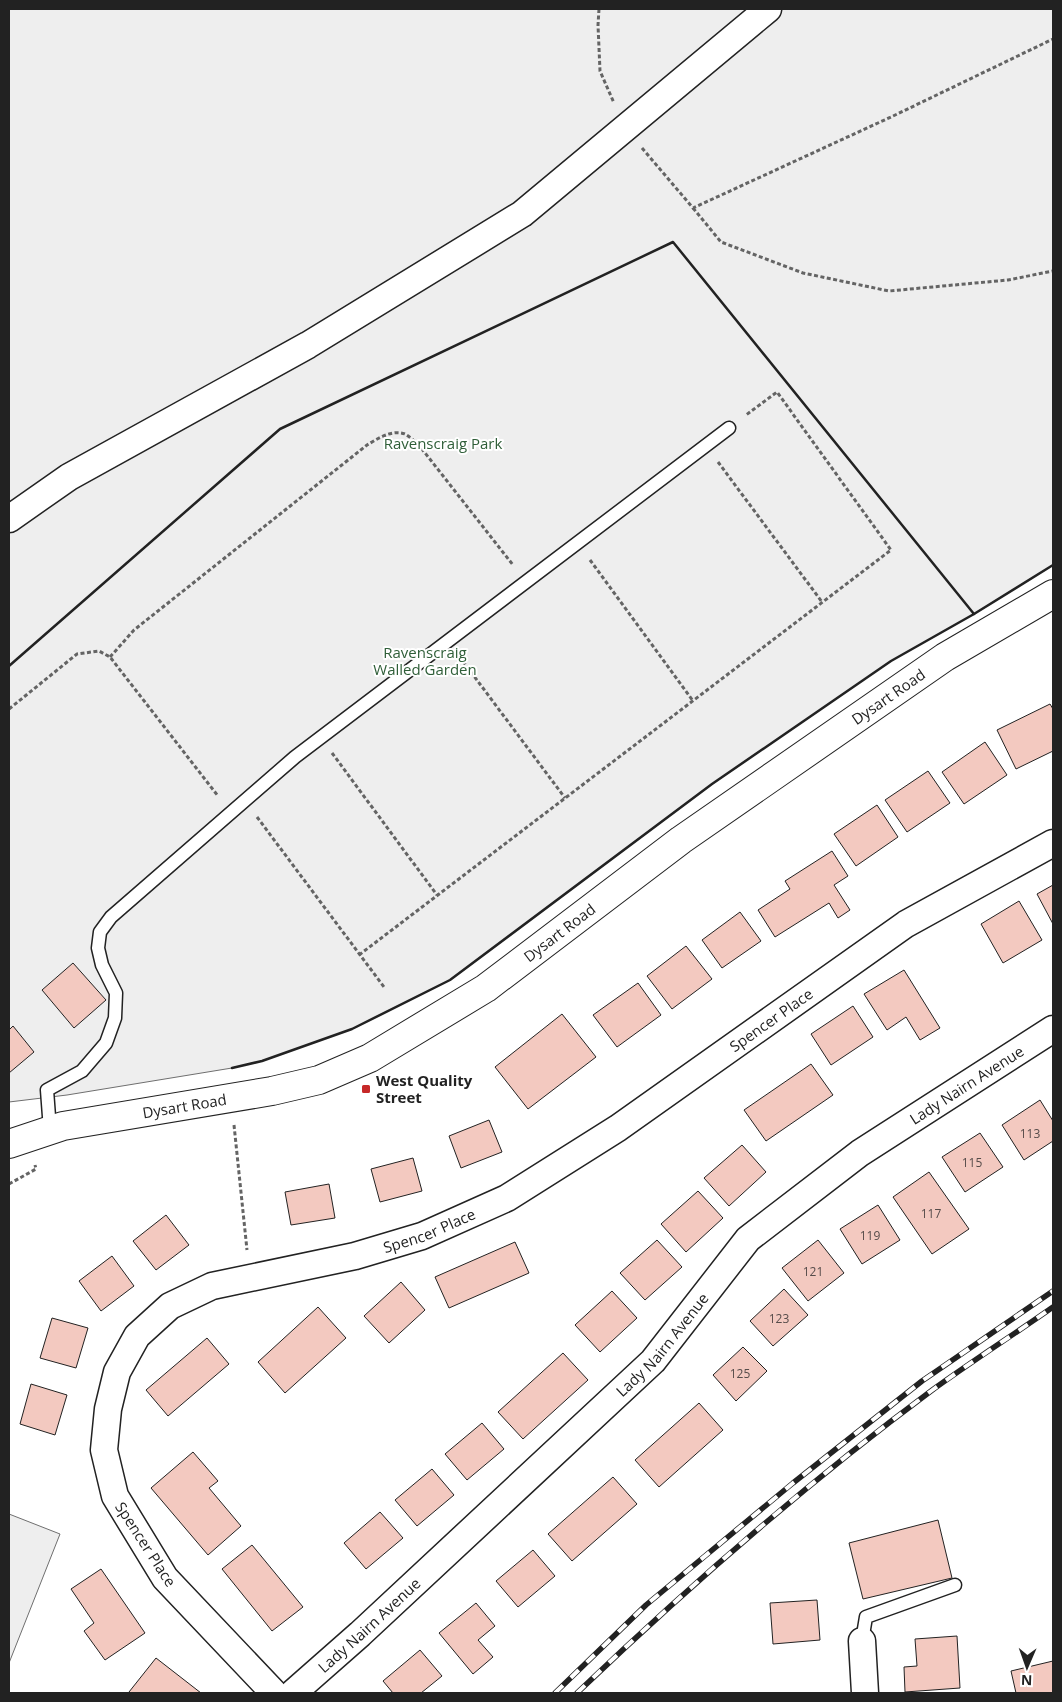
<svg xmlns="http://www.w3.org/2000/svg" width="1062" height="1702" font-family="'Open Sans',sans-serif">
<rect width="100%" height="100%" fill="#fff"/>
<g fill="#eee" stroke="#6f6f6f">
<polygon points="9,9 1053,9 1053,565 974,614 891,661 712,784 450,980 352,1029 262,1061 232,1068 67,1095 9,1102"/>
<polygon points="9,1514 60,1534 9,1663"/>
</g>
<g fill="#f3c9c0" stroke="#222">
<polygon points="1050,704 1053,709 1053,751 1016,769 997,730"/>
<polygon points="985,742 1007,775 964,804 942,772"/>
<polygon points="928,771 950,803 907,832 885,800"/>
<polygon points="877,805 898,837 856,866 834,834"/>
<polygon points="832,851 848,876 834,885 850,910 838,918 829,903 775,937 758,910 790,889 785,881"/>
<polygon points="1053,885 1053,924 1037,894"/>
<polygon points="1019,901 1042,940 1003,963 981,924"/>
<polygon points="740,912 761,941 722,968 702,940"/>
<polygon points="686,946 712,979 672,1009 647,976"/>
<polygon points="73,963 106,1000 74,1028 42,990"/>
<polygon points="904,970 940,1028 920,1040 906,1017 887,1030 864,994"/>
<polygon points="638,983 661,1015 617,1047 593,1015"/>
<polygon points="853,1006 873,1037 831,1065 811,1034"/>
<polygon points="562,1014 596,1057 528,1109 495,1067"/>
<polygon points="13,1026 34,1052 9,1073 9,1030"/>
<polygon points="811,1064 833,1095 766,1141 744,1110"/>
<polygon points="1040,1100 1053,1121 1053,1141 1024,1160 1002,1125"/>
<polygon points="489,1120 502,1152 461,1168 449,1136"/>
<polygon points="980,1133 1003,1167 965,1192 942,1157"/>
<polygon points="742,1145 766,1172 729,1206 704,1178"/>
<polygon points="413,1158 422,1191 380,1202 371,1169"/>
<polygon points="929,1172 969,1229 932,1254 893,1197"/>
<polygon points="329,1184 335,1218 291,1225 285,1192"/>
<polygon points="698,1191 723,1218 686,1252 661,1224"/>
<polygon points="878,1205 900,1240 862,1264 840,1229"/>
<polygon points="166,1215 189,1245 156,1270 133,1241"/>
<polygon points="657,1240 682,1267 645,1300 620,1273"/>
<polygon points="818,1240 844,1273 808,1301 782,1268"/>
<polygon points="515,1242 529,1273 449,1308 435,1277"/>
<polygon points="112,1256 134,1286 101,1311 79,1281"/>
<polygon points="401,1282 425,1310 389,1343 364,1316"/>
<polygon points="784,1289 808,1315 773,1346 750,1321"/>
<polygon points="612,1291 637,1318 600,1352 575,1325"/>
<polygon points="318,1307 346,1338 285,1393 258,1362"/>
<polygon points="52,1318 88,1328 76,1368 40,1358"/>
<polygon points="207,1338 229,1364 168,1416 146,1390"/>
<polygon points="743,1347 767,1371 736,1401 713,1375"/>
<polygon points="563,1353 588,1380 523,1439 498,1412"/>
<polygon points="31,1384 67,1395 55,1435 20,1424"/>
<polygon points="699,1403 723,1430 659,1487 635,1460"/>
<polygon points="482,1423 504,1449 467,1480 445,1454"/>
<polygon points="193,1452 218,1481 209,1488 241,1526 208,1555 151,1488"/>
<polygon points="432,1469 454,1495 417,1526 395,1500"/>
<polygon points="613,1477 637,1504 572,1561 548,1534"/>
<polygon points="380,1512 403,1538 366,1569 344,1543"/>
<polygon points="938,1520 952,1578 863,1599 849,1543"/>
<polygon points="252,1545 303,1607 272,1631 222,1569"/>
<polygon points="533,1550 555,1576 518,1607 496,1581"/>
<polygon points="101,1569 145,1633 105,1660 84,1631 94,1623 71,1589"/>
<polygon points="817,1600 820,1640 773,1644 770,1603"/>
<polygon points="476,1603 495,1626 478,1640 493,1657 473,1674 439,1633"/>
<polygon points="957,1636 960,1688 905,1692 904,1667 917,1666 915,1639"/>
<polygon points="420,1650 442,1676 421,1693 393,1693 383,1681"/>
<polygon points="156,1658 201,1693 131,1693 129,1692"/>
<polygon points="1053,1661 1053,1693 1016,1693 1011,1671"/>
</g>
<g fill="none" stroke-linecap="round" stroke-linejoin="round">
<defs>
<g id="lane">
<polyline points="50,1130 47,1090 82,1071 106,1043 115,1018 116,993 102,965 98,948 100,932 111,917 295,757 729,428"/>
<polyline points="862,1641 866,1617 955,1585"/>
</g>
<g id="street">
<polyline points="9,519 69,477 308,345 522,214 768,9"/>
<polyline points="862,1641 865,1693"/>
<path id="s1" d="M274,1693L165,1578L115,1496L104,1450L108,1409L117,1372L137,1336L170,1306L212,1286L355,1256L422,1236L507,1198L618,1128L906,924L1053,843"/>
<path id="s2" d="M293,1693L360,1634L653,1361L748,1239L860,1153L1053,1029"/>
</g>
<g id="primary">
<path id="s3" d="M9,1144L63,1126L272,1091L319,1080L370,1058L486,988L681,840L945,657L1053,594"/>
</g>
</defs>
<use href="#lane" stroke="#222" stroke-width="15"/>
<use href="#street" stroke="#222" stroke-width="29"/>
<use href="#primary" stroke="#222" stroke-width="30"/>
<g stroke="#646464" stroke-width="3" stroke-dasharray="4 2.5" stroke-linecap="butt">
<polyline points="599,9 598,25 600,71 614,103"/>
<polyline points="642,148 693,208 891,117 1053,39"/>
<polyline points="693,208 721,242 803,273 889,291 1008,280 1053,271"/>
<polyline points="718,462 822,602"/>
<polyline points="590,560 693,701"/>
<polyline points="459,656 565,798"/>
<path d="M110,657L134,630L367,445C377,439 392,429 405,434C409,436 414,441 418,444L513,565"/>
<polyline points="9,709 77,654 99,651 110,657 218,796"/>
<polyline points="332,753 437,895"/>
<polyline points="257,817 384,987"/>
<polyline points="359,955 891,550 777,392 746,415"/>
<polyline points="234,1125 247,1250"/>
<polyline points="9,1184 36,1169 35,1165"/>
</g>
<use href="#lane" stroke="#fff" stroke-width="12"/>
<use href="#street" stroke="#fff" stroke-width="26"/>
<use href="#primary" stroke="#fff" stroke-width="28"/>
<defs>
<g id="rail">
<polyline points="555,1693 646,1605 793,1483 922,1381 1053,1291"/>
<path d="M577,1693C689,1586 807,1483 931,1391C971,1362 1013,1335 1053,1307"/>
</g>
</defs>
<use href="#rail" stroke="#222" stroke-width="5.5"/>
<use href="#rail" stroke="#fff" stroke-width="4" stroke-dasharray="11" stroke-linecap="butt"/>
<g stroke="#222" stroke-width="2.5">
<polyline points="974,614 1053,565"/>
<polyline points="9,666 280,429 673,242 974,614 891,661 712,784 450,980 352,1029 262,1061 232,1068"/>
</g>
</g>
<rect fill="#c62828" stroke="#fff" stroke-width="2" x="361" y="1084" width="10" height="10" rx="2.5"/>
<g text-anchor="middle" dominant-baseline="central" stroke-width="4" stroke-linejoin="round" paint-order="stroke">
<g font-size="12" fill="#564c4a">
<text x="1030" y="1133">113</text>
<text x="972" y="1162">115</text>
<text x="931" y="1213">117</text>
<text x="870" y="1235">119</text>
<text x="813" y="1271">121</text>
<text x="779" y="1318">123</text>
<text x="740" y="1373">125</text>
</g>
<g font-size="15" fill="#2f5e38" stroke="#fff">
<text x="443" y="443">Ravenscraig Park</text>
<text x="425" y="652">Ravenscraig<tspan x="425" dy="17">Walled Garden</tspan></text>
</g>
<g font-size="15" fill="#222" stroke="#fff">
<text stroke="none"><textPath href="#s3" startOffset="1005">Dysart Road</textPath></text>
<text stroke="none"><textPath href="#s3" startOffset="600">Dysart Road</textPath></text>
<text stroke="none"><textPath href="#s1" startOffset="1141">Spencer Place</textPath></text>
<text stroke="none"><textPath href="#s2" startOffset="912">Lady Nairn Avenue</textPath></text>
<text stroke="none"><textPath href="#s3" startOffset="180">Dysart Road</textPath></text>
<text stroke="none"><textPath href="#s1" startOffset="738">Spencer Place</textPath></text>
<text stroke="none"><textPath href="#s2" startOffset="508">Lady Nairn Avenue</textPath></text>
<text transform="translate(146 1544) rotate(57)">Spencer Place</text>
<text stroke="none"><textPath href="#s2" startOffset="102">Lady Nairn Avenue</textPath></text>
</g>
<g font-size="15" font-weight="bold" fill="#222" stroke="#fff" text-anchor="start">
<text x="376" y="1080">West Quality<tspan x="376" dy="17">Street</tspan></text>
</g>
</g>
<rect width="1062" height="1702" fill="none" stroke="#222222" stroke-width="20"/>
<g transform="translate(1027 1667) rotate(182)" stroke="#ffffff" stroke-width="4" paint-order="stroke">
<path d="M0-4L9 19L0 12L-9 19Z" fill="#222222"/>
<text y="-8" font-size="14" font-weight="bold" text-anchor="middle" fill="#222222">N</text>
</g>
</svg>
